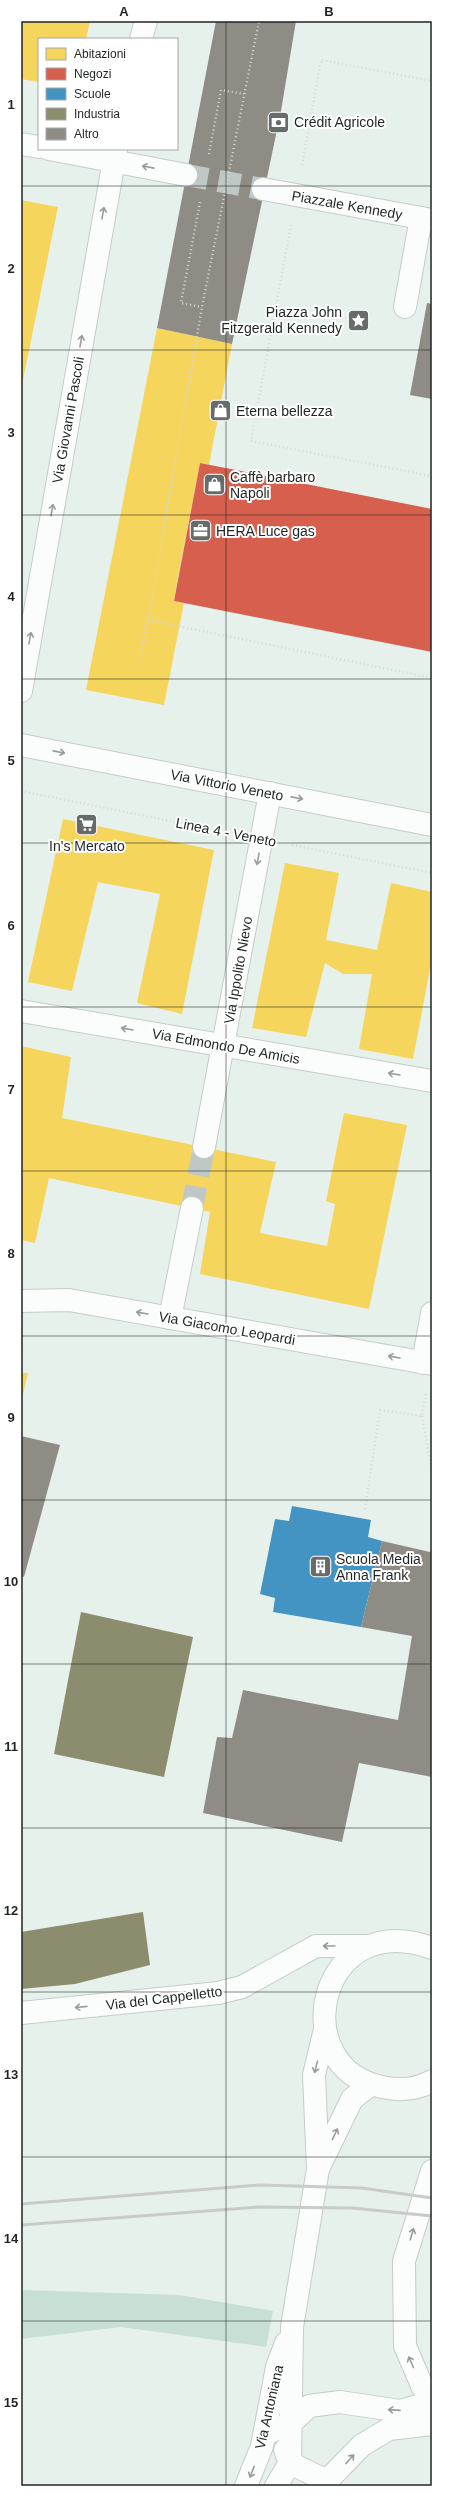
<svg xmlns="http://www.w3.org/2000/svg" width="453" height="2507" font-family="Helvetica,sans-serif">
<rect width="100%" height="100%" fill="#e7f1ec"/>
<polygon fill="#c7dfd4" points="21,2290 180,2295 273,2311 266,2347 121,2327 21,2339"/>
<g fill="#f6d55c">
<polygon points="21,21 90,21 86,39 39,39 39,82 21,79"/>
<polygon points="21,200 58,207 22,385 21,385"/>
<polygon points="157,328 232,344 209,465 200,463 179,571 174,601 184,603 164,705 86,690"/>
<polygon points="63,819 214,850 182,1014 137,1003 160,894 98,882 72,991 28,982"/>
<polygon points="285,863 339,873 326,940 377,950 391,883 432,892 432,958 413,1059 359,1049 372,974 343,974 325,963 306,1037 252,1028"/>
<polygon points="21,1046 71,1057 62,1118 276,1162 260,1233 327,1246 335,1204 326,1201 344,1113 407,1125 369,1309 200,1274 210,1212 49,1178 35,1243 21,1240"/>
<polygon points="21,1373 28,1373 22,1399 21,1399"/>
</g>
<polygon fill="#d6604d" points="200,463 432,509 432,652 174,601"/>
<polygon fill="#4393c3" points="292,1506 371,1520 368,1537 382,1541 361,1627 273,1612 275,1598 260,1594 275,1519 289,1521"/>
<g fill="#8c8c6e">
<polygon points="81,1612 193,1637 164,1777 54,1754"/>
<polygon points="143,1912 150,1965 75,1984 21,1989 21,1932"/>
</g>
<g fill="#8f8c85">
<polygon points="216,21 296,21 281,111 232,344 157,328"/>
<polygon points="427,303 432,304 432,399 410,395"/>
<polygon points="21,1436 60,1445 24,1577 21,1576"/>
<polygon points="382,1541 430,1552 432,1546 432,1777 359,1763 342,1842 203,1813 217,1737 232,1738 243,1690 398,1720 412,1636 361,1627"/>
</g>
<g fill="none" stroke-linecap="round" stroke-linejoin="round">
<g stroke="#bfc8c4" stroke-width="22" stroke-dasharray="22 11" stroke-linecap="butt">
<polyline points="186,175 263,189"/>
<polyline points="192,1208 204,1147"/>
</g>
<defs>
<g id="minor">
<polyline points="141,39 146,21"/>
<polyline points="21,144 39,147"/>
<polyline points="49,149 186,175"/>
<polyline points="263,189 432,220"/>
<polyline points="405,307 421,218"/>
<polyline points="21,691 116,149"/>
<polyline points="21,745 432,825"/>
<polyline points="21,1011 432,1081"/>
<polyline points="204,1147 270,793"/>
<polyline points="21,1301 69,1300 432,1364"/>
<polyline points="170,1318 192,1208"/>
<polyline points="423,1363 432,1313"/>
<path d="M432,1948C318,1906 284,2067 382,2087C400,2091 416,2090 432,2081"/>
<polyline points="21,2013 218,1993 242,1987 316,1946 368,1946"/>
<polyline points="319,2167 352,2099 370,2085"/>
<polyline points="432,2171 404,2261 405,2346 423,2388 432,2393"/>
<polyline points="265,2434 291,2423 309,2406 340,2402 400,2411 432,2402"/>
<polyline points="285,2450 290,2463 327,2481"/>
<polyline points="246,2486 262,2446 277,2367 286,2343"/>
<polyline points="276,2486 290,2463 292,2327 318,2169 314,2075 325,2029"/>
<polyline points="322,2486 362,2445 389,2429 432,2424"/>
</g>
</defs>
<use href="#minor" stroke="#c4ccc8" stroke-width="24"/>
<g stroke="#d5d8d7" stroke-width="2.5" stroke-dasharray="1 3" stroke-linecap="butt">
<polyline points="209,154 221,90 244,94"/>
<polyline points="302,165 321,60 432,81"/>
<polyline points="200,202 181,303 202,307"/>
<polyline points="291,225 251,441 432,476"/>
<polyline points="148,620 432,678"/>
<polyline points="137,668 148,620 202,307 259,21"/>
<polyline points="21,791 230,833"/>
<polyline points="292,845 432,873"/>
<polyline points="422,1416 432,1471"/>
<polyline points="365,1509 380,1410 422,1416 426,1394"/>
</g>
<use href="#minor" stroke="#fbfdfc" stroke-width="22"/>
<g stroke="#c8cbc9" stroke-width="3">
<polyline points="21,2204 260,2185 362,2188 432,2198"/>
<polyline points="21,2225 259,2207 352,2208 432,2216"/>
</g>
</g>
<defs><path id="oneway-shaft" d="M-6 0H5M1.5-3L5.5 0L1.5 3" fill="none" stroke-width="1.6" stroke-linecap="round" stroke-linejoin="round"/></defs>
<g stroke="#989c9a">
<use href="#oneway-shaft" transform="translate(148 167) rotate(-169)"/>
<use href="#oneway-shaft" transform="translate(103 213) rotate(-80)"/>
<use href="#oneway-shaft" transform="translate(81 341) rotate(-80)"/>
<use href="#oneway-shaft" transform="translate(52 510) rotate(-80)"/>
<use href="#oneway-shaft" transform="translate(30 638) rotate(-80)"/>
<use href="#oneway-shaft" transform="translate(59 752) rotate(11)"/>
<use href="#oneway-shaft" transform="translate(297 798) rotate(11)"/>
<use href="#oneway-shaft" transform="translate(258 859) rotate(100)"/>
<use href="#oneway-shaft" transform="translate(127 1029) rotate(-170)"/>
<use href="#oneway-shaft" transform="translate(394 1074) rotate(-170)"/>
<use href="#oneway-shaft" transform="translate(142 1313) rotate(-170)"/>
<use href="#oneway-shaft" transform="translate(394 1357) rotate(-170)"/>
<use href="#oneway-shaft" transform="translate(329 1946) rotate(-180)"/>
<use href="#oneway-shaft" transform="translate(81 2007) rotate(174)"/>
<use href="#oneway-shaft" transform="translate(316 2067) rotate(104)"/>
<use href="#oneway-shaft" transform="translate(335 2134) rotate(-64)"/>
<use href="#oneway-shaft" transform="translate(412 2234) rotate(-73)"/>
<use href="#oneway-shaft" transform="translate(411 2362) rotate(-114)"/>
<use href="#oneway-shaft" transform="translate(394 2410) rotate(-176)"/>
<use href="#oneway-shaft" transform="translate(350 2459) rotate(-48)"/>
<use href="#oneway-shaft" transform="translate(252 2472) rotate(111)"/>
</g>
<path fill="none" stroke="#1f2523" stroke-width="1" stroke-opacity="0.55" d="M226,21V2486M21,186H432M21,350H432M21,515H432M21,679H432M21,843H432M21,1007H432M21,1171H432M21,1336H432M21,1500H432M21,1664H432M21,1828H432M21,1992H432M21,2157H432M21,2321H432"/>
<defs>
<symbol id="bank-square" viewBox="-11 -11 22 22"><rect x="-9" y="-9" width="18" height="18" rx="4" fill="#656c69" stroke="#fff"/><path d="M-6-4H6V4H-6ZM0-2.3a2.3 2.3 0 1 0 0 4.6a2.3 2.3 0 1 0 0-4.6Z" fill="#fff"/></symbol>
<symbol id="sight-square" viewBox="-11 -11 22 22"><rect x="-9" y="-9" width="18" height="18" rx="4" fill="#656c69" stroke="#fff"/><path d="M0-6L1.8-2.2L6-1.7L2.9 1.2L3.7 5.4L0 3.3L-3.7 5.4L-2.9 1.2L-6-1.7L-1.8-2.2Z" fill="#fff"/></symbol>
<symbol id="shop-square" viewBox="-11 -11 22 22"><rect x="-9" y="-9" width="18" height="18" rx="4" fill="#656c69" stroke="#fff"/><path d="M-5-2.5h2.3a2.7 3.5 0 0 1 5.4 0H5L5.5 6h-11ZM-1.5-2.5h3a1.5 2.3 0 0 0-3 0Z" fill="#fff"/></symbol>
<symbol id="office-square" viewBox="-11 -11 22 22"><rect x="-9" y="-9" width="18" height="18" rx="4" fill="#656c69" stroke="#fff"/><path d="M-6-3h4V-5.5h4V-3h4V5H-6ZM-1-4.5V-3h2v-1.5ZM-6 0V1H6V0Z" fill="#fff"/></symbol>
<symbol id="supermarket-square" viewBox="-11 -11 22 22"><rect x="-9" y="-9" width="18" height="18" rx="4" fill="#656c69" stroke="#fff"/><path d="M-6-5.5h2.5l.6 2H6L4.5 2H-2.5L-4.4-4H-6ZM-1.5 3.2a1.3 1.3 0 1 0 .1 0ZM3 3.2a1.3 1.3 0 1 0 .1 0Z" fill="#fff"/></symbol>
<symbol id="building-square" viewBox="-11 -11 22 22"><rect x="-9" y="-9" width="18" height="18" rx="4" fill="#656c69" stroke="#fff"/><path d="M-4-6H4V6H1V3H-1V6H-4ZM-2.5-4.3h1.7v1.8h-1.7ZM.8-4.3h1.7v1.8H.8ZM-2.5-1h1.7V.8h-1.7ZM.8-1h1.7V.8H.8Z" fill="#fff"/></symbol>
</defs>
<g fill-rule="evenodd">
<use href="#bank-square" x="266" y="110" width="25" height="25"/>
<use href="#sight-square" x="346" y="308" width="25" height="25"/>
<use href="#shop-square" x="208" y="398" width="25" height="25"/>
<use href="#shop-square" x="202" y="472" width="25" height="25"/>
<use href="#office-square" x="188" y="518" width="25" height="25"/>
<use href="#supermarket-square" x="74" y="812" width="25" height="25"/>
<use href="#building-square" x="308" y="1554" width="25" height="25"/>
</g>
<g text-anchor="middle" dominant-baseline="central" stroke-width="4" stroke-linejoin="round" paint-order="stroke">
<g font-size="14" fill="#1f2523" stroke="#fff" text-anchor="start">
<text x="294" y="122">Crédit Agricole</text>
<text x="342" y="312" text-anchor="end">Piazza John<tspan x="342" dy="16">Fitzgerald Kennedy</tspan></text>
<text x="236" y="411">Eterna bellezza</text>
<text x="230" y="477">Caffè barbaro<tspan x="230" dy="16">Napoli</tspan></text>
<text x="216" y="531">HERA Luce gas</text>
<text x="87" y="846" text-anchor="middle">In's Mercato</text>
<text x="336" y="1559">Scuola Media<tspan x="336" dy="16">Anna Frank</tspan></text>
</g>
<g font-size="14" fill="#1f2523" stroke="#fff">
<text transform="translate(347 205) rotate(10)">Piazzale Kennedy</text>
<text transform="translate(68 420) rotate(-80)">Via Giovanni Pascoli</text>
<text transform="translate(227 785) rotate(11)">Via Vittorio Veneto</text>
<text transform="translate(226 832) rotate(11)">Linea 4 - Veneto</text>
<text transform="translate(238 970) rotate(-80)">Via Ippolito Nievo</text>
<text transform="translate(226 1046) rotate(10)">Via Edmondo De Amicis</text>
<text transform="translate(227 1328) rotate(10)">Via Giacomo Leopardi</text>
<text transform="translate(164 1998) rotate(-7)">Via del Cappelletto</text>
<text transform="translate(269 2407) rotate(-77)">Via Antoniana</text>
</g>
</g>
<rect width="453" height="2507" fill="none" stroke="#ffffff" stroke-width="44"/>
<rect x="38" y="38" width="140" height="112" fill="#ffffff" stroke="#a5a8a7"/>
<rect x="46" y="48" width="20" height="12" fill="#f6d55c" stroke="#a5a8a7"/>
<text x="74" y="58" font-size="12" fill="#1f2523">Abitazioni</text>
<rect x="46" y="68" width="20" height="12" fill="#d6604d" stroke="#a5a8a7"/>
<text x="74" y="78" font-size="12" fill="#1f2523">Negozi</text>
<rect x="46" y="88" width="20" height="12" fill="#4393c3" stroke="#a5a8a7"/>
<text x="74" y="98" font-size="12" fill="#1f2523">Scuole</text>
<rect x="46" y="108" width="20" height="12" fill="#8c8c6e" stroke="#a5a8a7"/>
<text x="74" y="118" font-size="12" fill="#1f2523">Industria</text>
<rect x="46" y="128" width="20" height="12" fill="#8f8c85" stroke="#a5a8a7"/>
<text x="74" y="138" font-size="12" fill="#1f2523">Altro</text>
<rect x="22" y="22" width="409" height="2463" fill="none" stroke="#1f2523" stroke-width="1.5"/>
<g font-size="13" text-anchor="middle" font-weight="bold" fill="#1f2523">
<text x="124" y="16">A</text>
<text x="329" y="16">B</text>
<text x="11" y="109">1</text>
<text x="11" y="273">2</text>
<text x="11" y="437">3</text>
<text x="11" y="601">4</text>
<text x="11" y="765">5</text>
<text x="11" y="930">6</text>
<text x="11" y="1094">7</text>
<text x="11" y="1258">8</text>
<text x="11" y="1422">9</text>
<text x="11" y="1586">10</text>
<text x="11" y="1751">11</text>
<text x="11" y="1915">12</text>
<text x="11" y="2079">13</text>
<text x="11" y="2243">14</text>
<text x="11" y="2407">15</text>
</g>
</svg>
